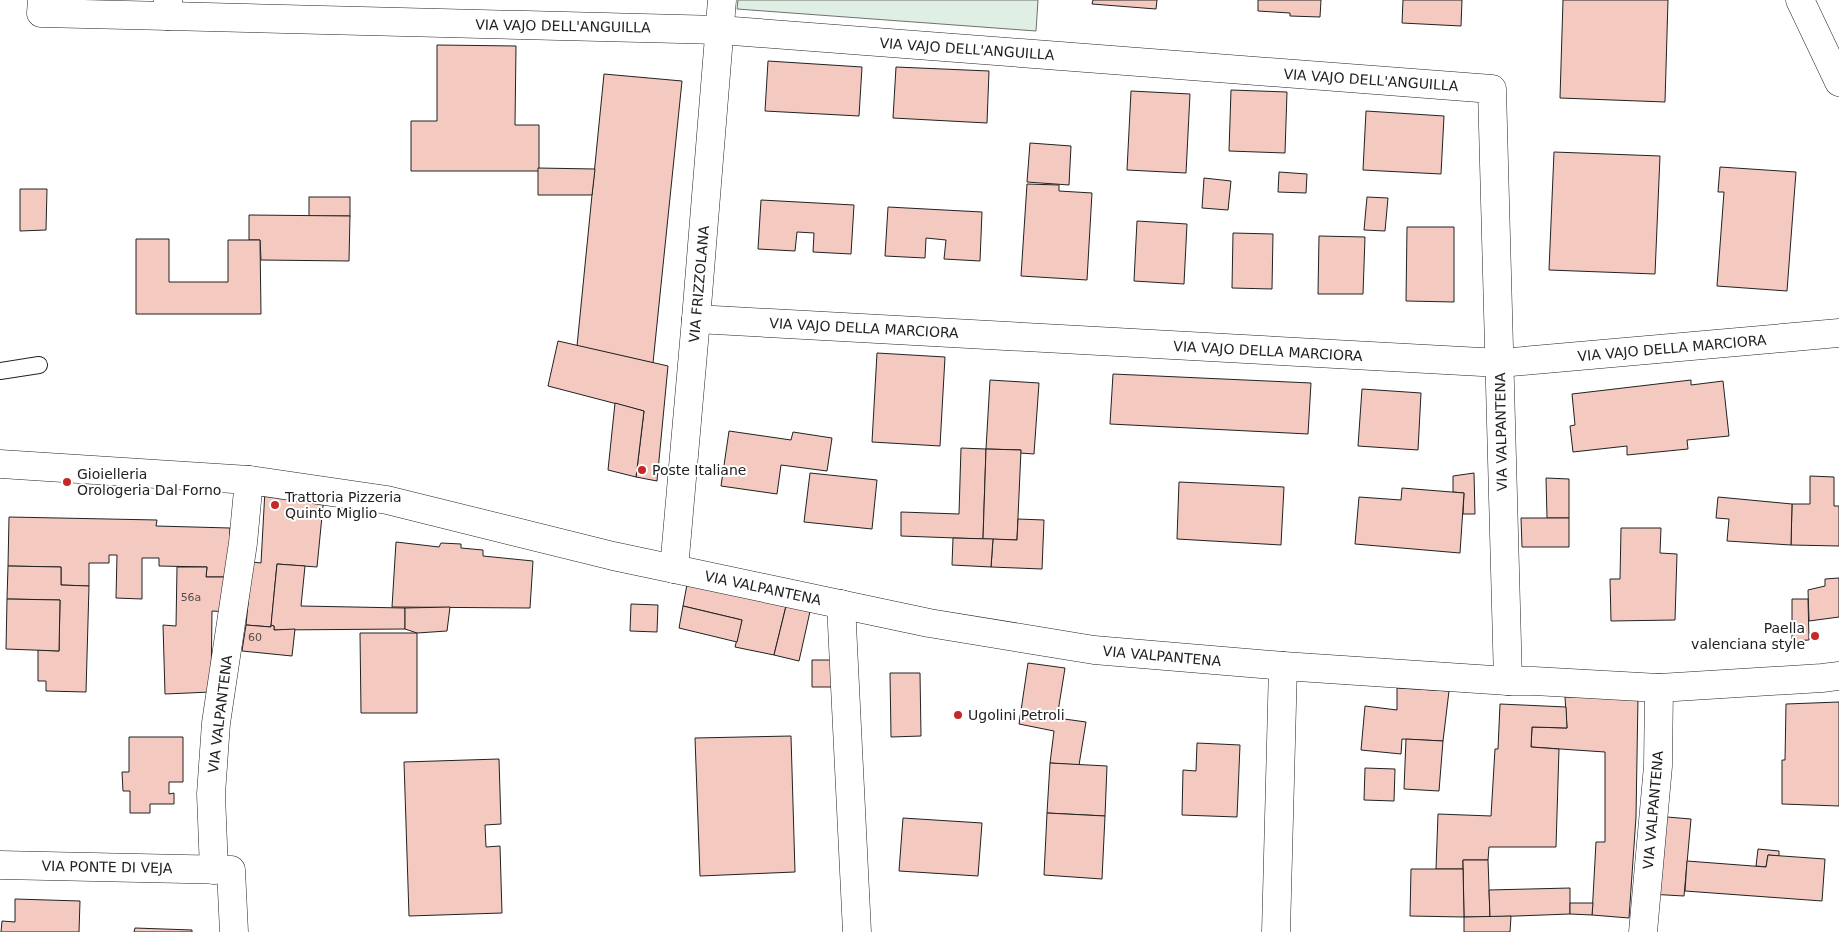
<svg xmlns="http://www.w3.org/2000/svg" width="1839" height="932" font-family="'DejaVu Sans',sans-serif">
<rect width="100%" height="100%" fill="#fff"/>
<polygon fill="#e0efe3" stroke="#6f6f6f" points="738,0 1038,0 1036,31 737,9"/>
<g fill="#f3c9c0" stroke="#222">
<polygon points="1093,0 1157,0 1156,9 1092,4"/>
<polygon points="1258,0 1321,0 1320,17 1290,16 1290,13 1258,11"/>
<polygon points="1403,0 1462,0 1461,26 1402,23"/>
<polygon points="1563,0 1668,0 1665,102 1560,98"/>
<polygon points="437,45 516,46 515,125 539,125 539,171 411,171 411,121 437,121"/>
<polygon points="768,61 862,67 859,116 765,111"/>
<polygon points="896,67 989,71 987,123 893,118"/>
<polygon points="604,74 682,81 653,363 577,346"/>
<polygon points="1231,90 1287,92 1285,153 1229,151"/>
<polygon points="1131,91 1190,94 1186,173 1127,170"/>
<polygon points="1366,111 1444,116 1441,174 1363,170"/>
<polygon points="1030,143 1071,146 1069,185 1027,182"/>
<polygon points="1554,152 1660,156 1655,274 1549,270"/>
<polygon points="1720,167 1796,172 1787,291 1717,286 1724,192 1718,192"/>
<polygon points="538,168 595,169 592,195 538,195"/>
<polygon points="1279,172 1307,174 1306,193 1278,192"/>
<polygon points="1204,178 1231,181 1228,210 1202,208"/>
<polygon points="1027,184 1059,185 1059,191 1092,193 1087,280 1021,276"/>
<polygon points="20,189 47,189 46,230 20,231"/>
<rect x="309" y="197" width="41" height="19"/>
<polygon points="1367,197 1388,198 1385,231 1364,230"/>
<polygon points="761,200 854,205 851,254 813,252 814,233 797,232 795,251 758,249"/>
<polygon points="888,207 982,212 980,261 944,259 946,240 926,238 925,258 885,256"/>
<polygon points="249,215 350,216 349,261 261,260 260,240 249,240"/>
<polygon points="1137,221 1187,224 1184,284 1134,281"/>
<polygon points="1407,227 1454,227 1454,302 1406,301"/>
<polygon points="1233,233 1273,234 1272,289 1232,288"/>
<polygon points="1319,236 1365,237 1363,294 1318,294"/>
<polygon points="136,239 169,239 169,282 228,282 228,240 260,240 261,314 136,314"/>
<polygon points="558,341 668,366 657,481 636,477 644,411 548,386"/>
<polygon points="877,353 945,357 940,446 872,442"/>
<polygon points="1113,374 1311,383 1308,434 1110,424"/>
<polygon points="990,380 1039,383 1034,454 1020,453 1021,450 986,449"/>
<polygon points="1691,380 1691,385 1723,381 1729,436 1687,440 1688,449 1627,455 1627,446 1573,452 1570,426 1575,425 1572,394"/>
<polygon points="1362,389 1421,393 1418,450 1358,446"/>
<polygon points="615,403 644,411 636,477 608,470"/>
<polygon points="729,431 791,440 793,432 832,438 827,471 781,465 777,494 721,486"/>
<polygon points="961,448 986,449 983,539 901,536 901,512 959,514"/>
<polygon points="986,449 1021,450 1017,540 983,539"/>
<polygon points="810,473 877,480 872,529 804,522"/>
<polygon points="1474,473 1475,514 1463,514 1464,493 1453,492 1453,476"/>
<polygon points="1810,476 1834,477 1834,506 1839,506 1839,546 1791,545 1792,504 1810,504"/>
<polygon points="1546,478 1569,479 1569,518 1547,518"/>
<polygon points="1179,482 1284,487 1281,545 1177,539"/>
<polygon points="1402,488 1464,493 1460,553 1355,544 1359,497 1401,500"/>
<polygon points="265,490 324,496 317,567 277,564 271,627 246,625 252,562 261,563"/>
<polygon points="1718,497 1792,504 1791,545 1727,541 1729,519 1716,518"/>
<polygon points="9,517 157,520 156,526 230,528 228,577 206,577 207,567 159,566 159,558 142,558 142,599 116,598 117,555 109,555 109,563 89,563 89,586 61,585 61,567 8,566"/>
<polygon points="1521,518 1569,518 1569,547 1522,547"/>
<polygon points="1018,519 1044,520 1042,569 991,567 993,539 1017,540"/>
<polygon points="1621,528 1661,528 1660,553 1677,554 1675,620 1611,621 1610,579 1620,579"/>
<polygon points="953,538 993,539 991,567 952,565"/>
<polygon points="396,542 439,547 441,543 461,544 461,548 483,550 483,556 533,561 530,608 392,607"/>
<polygon points="277,564 305,566 301,606 405,608 405,629 274,630 274,626 271,625"/>
<polygon points="8,566 61,567 61,585 89,586 86,692 46,691 46,681 38,681 38,650 59,651 60,600 7,599"/>
<polygon points="177,567 207,567 206,577 228,577 228,612 212,611 211,692 165,694 163,625 176,626"/>
<polygon points="1839,578 1839,617 1809,621 1808,590 1825,586 1825,579"/>
<polygon points="688,579 787,602 774,655 735,647 742,620 683,606"/>
<polygon points="7,599 60,600 59,651 6,649"/>
<polygon points="1792,599 1808,599 1809,640 1792,641"/>
<polygon points="787,602 811,607 799,661 774,655"/>
<polygon points="631,604 658,605 657,632 630,631"/>
<polygon points="683,606 742,620 737,642 679,628"/>
<polygon points="450,607 447,631 417,633 405,629 405,608"/>
<polygon points="246,625 271,627 271,625 274,626 274,630 295,629 292,656 242,651"/>
<polygon points="360,633 417,633 417,713 361,713"/>
<polygon points="812,660 833,660 834,687 812,687"/>
<polygon points="1028,663 1065,668 1057,718 1086,722 1079,765 1050,763 1054,731 1019,724"/>
<polygon points="890,673 920,673 921,736 891,737"/>
<polygon points="1397,688 1449,691 1443,741 1402,739 1401,754 1361,750 1365,706 1397,710"/>
<polygon points="1565,697 1638,697 1636,817 1629,918 1592,915 1596,842 1605,842 1605,752 1531,747 1532,727 1567,728"/>
<polygon points="1839,702 1839,806 1782,804 1782,760 1785,760 1786,704"/>
<polygon points="1500,704 1566,707 1567,728 1532,727 1531,747 1559,749 1556,847 1489,847 1488,860 1463,860 1463,869 1436,869 1438,814 1491,816 1495,749 1498,749"/>
<polygon points="791,736 795,872 700,876 695,738"/>
<polygon points="129,737 183,737 183,782 169,782 169,794 174,793 174,804 150,804 150,813 130,813 130,791 123,791 122,772 129,772"/>
<polygon points="1406,739 1443,741 1439,791 1404,789"/>
<polygon points="1197,743 1240,745 1237,817 1182,815 1183,770 1196,771"/>
<polygon points="499,759 501,824 485,825 486,847 500,846 502,913 409,916 404,762"/>
<polygon points="1050,763 1107,766 1105,816 1047,813"/>
<polygon points="1365,768 1395,769 1394,801 1364,800"/>
<polygon points="1047,813 1105,816 1102,879 1044,875"/>
<polygon points="1655,816 1691,819 1684,896 1649,894"/>
<polygon points="903,818 982,823 978,876 899,871"/>
<polygon points="1758,849 1779,851 1779,856 1768,855 1766,867 1756,866"/>
<polygon points="1768,855 1825,859 1822,901 1685,891 1687,861 1766,867"/>
<polygon points="1463,860 1488,860 1490,917 1464,917"/>
<polygon points="1411,869 1463,869 1464,917 1410,916"/>
<polygon points="1570,888 1570,914 1490,917 1489,890"/>
<polygon points="15,899 80,901 79,932 1,932 2,921 15,922"/>
<polygon points="1570,903 1593,903 1592,915 1570,914"/>
<polygon points="1511,916 1510,932 1464,932 1464,917"/>
<polygon points="135,928 192,930 192,932 134,932"/>
</g>
<g fill="none" stroke-linecap="round" stroke-linejoin="round">
<defs>
<polyline id="lane" points="0,371 39,365"/>
<g id="street">
<polyline points="42,0 41,13 168,16 168,0"/>
<polyline points="1800,0 1839,82"/>
<polyline points="168,16 720,30 1492,89 1508,681"/>
<polyline points="696,319 1500,363 1839,333"/>
<polyline points="674,569 696,319 722,0"/>
<polyline points="841,604 857,932"/>
<polyline points="0,865 231,870 234,932"/>
<polyline points="214,870 211,794 216,723 243,543 249,480"/>
<polyline points="1276,932 1283,666"/>
<polyline points="1643,932 1658,766 1659,688"/>
</g>
<polyline id="secondary" points="0,464 249,480 387,500 613,556 929,623 1094,650 1283,666 1508,681 1534,681 1659,688 1822,678 1839,676"/>
</defs>
<use href="#lane" stroke="#222" stroke-width="18"/>
<use href="#street" stroke="#222" stroke-width="29"/>
<use href="#secondary" stroke="#222" stroke-width="29"/>
<use href="#lane" stroke="#fff" stroke-width="16"/>
<use href="#street" stroke="#fff" stroke-width="28"/>
<use href="#secondary" stroke="#fff" stroke-width="28"/>
</g>
<g fill="#c62828" stroke="#fff" stroke-width="2">
<circle cx="642" cy="470" r="5"/>
<circle cx="67" cy="482" r="5"/>
<circle cx="275" cy="505" r="5"/>
<circle cx="1815" cy="636" r="5"/>
<circle cx="958" cy="715" r="5"/>
</g>
<g text-anchor="middle" dominant-baseline="central" stroke-width="4" stroke-linejoin="round" paint-order="stroke">
<g font-size="11" fill="#564c4a">
<text x="191" y="597">56a</text>
<text x="255" y="637">60</text>
</g>
<g font-size="14" fill="#222" stroke="#fff">
<text transform="translate(563 26) rotate(1)">VIA VAJO DELL'ANGUILLA</text>
<text transform="translate(967 49) rotate(4)">VIA VAJO DELL'ANGUILLA</text>
<text transform="translate(1371 80) rotate(4)">VIA VAJO DELL'ANGUILLA</text>
<text transform="translate(699 284) rotate(-85)">VIA FRIZZOLANA</text>
<text transform="translate(864 328) rotate(3)">VIA VAJO DELLA MARCIORA</text>
<text transform="translate(1672 348) rotate(-5)">VIA VAJO DELLA MARCIORA</text>
<text transform="translate(1268 351) rotate(3)">VIA VAJO DELLA MARCIORA</text>
<text transform="translate(1501 432) rotate(-91)">VIA VALPANTENA</text>
<text transform="translate(763 588) rotate(12)">VIA VALPANTENA</text>
<text transform="translate(1162 656) rotate(5)">VIA VALPANTENA</text>
<text transform="translate(220 714) rotate(-83)">VIA VALPANTENA</text>
<text transform="translate(1653 810) rotate(-85)">VIA VALPANTENA</text>
<text transform="translate(107 867) rotate(1)">VIA PONTE DI VEJA</text>
</g>
<g font-size="14" fill="#222" stroke="#fff" text-anchor="start">
<text x="652" y="470">Poste Italiane</text>
<text x="77" y="474">Gioielleria<tspan x="77" dy="16">Orologeria Dal Forno</tspan></text>
<text x="285" y="497">Trattoria Pizzeria<tspan x="285" dy="16">Quinto Miglio</tspan></text>
<text x="1805" y="628" text-anchor="end">Paella<tspan x="1805" dy="16">valenciana style</tspan></text>
<text x="968" y="715">Ugolini Petroli</text>
</g>
</g>
</svg>
